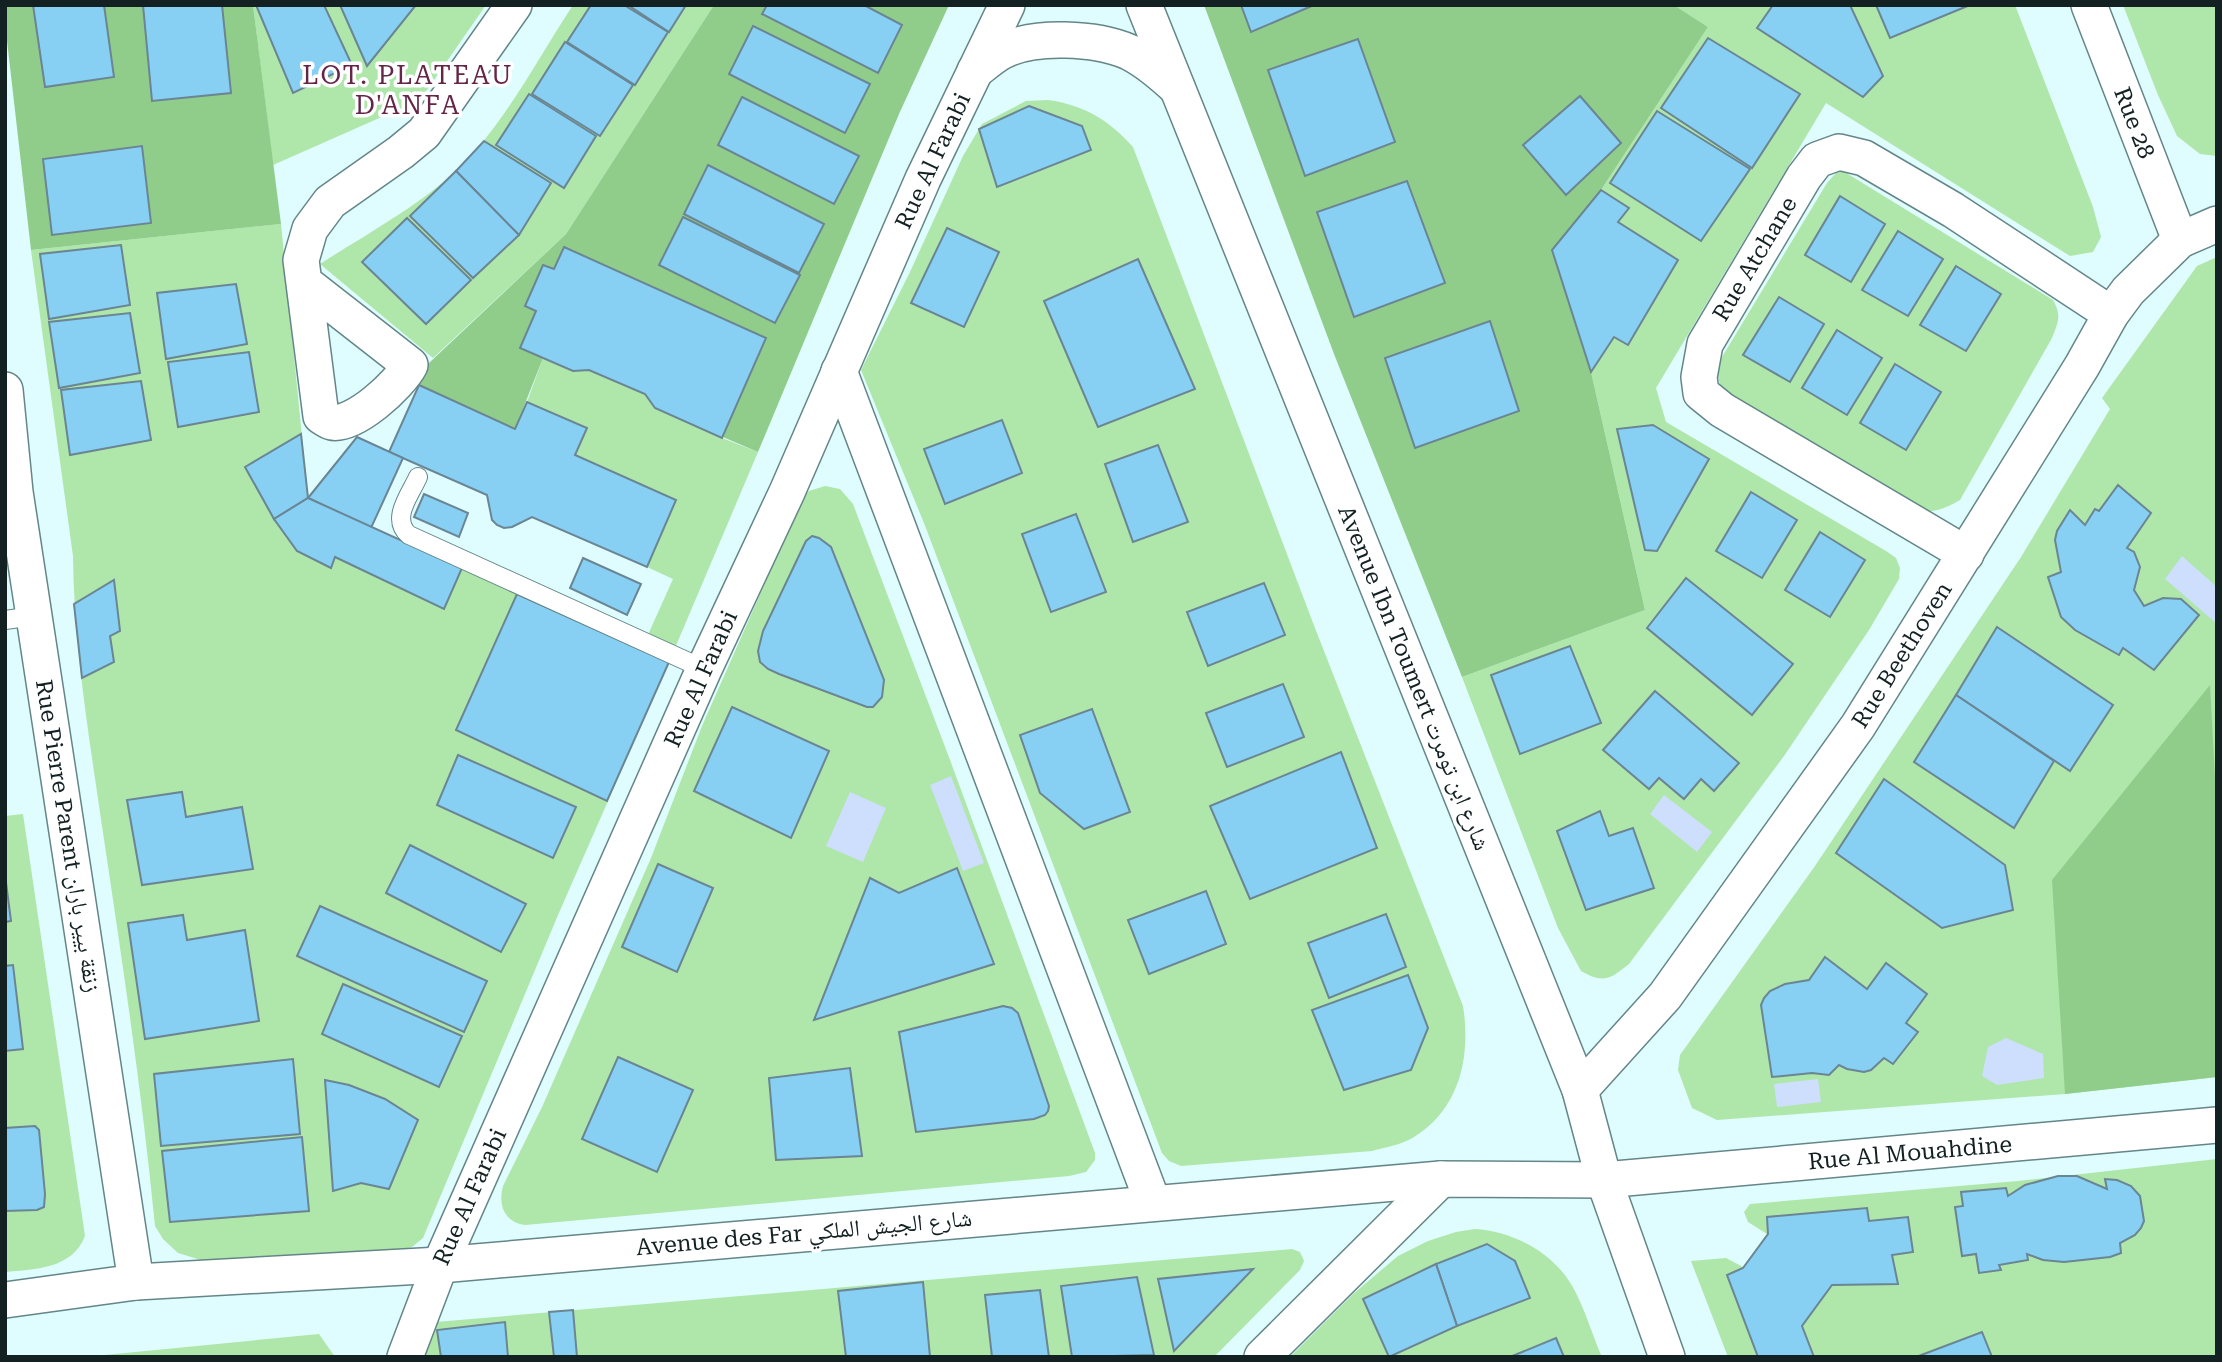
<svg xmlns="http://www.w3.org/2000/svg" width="2222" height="1362" font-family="'Roboto Serif','Noto Naskh Arabic',serif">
<rect width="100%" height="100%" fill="#dffcfe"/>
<g fill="#afe6a9">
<polygon points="253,5 486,5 420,100 273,165"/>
<path d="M573,5H714L566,234L433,358L320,264C362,237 420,205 456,171C505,124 536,61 573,5Z"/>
<path d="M1674,5H2015L2093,207L2101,237L2093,252L2070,256L1826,103L1656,388L1666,422L1886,551L1896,558L1900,568L1899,579L1869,630L1784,756L1629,964C1610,979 1604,984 1581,971L1558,928L1462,677L1645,610L1591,372L1552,250L1601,190L1708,27Z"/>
<polygon points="2123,5 2217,5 2217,156 2200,154 2177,136 2158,95"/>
<path d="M1048,100C1084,105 1109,120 1133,147L1313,623L1463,1006C1471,1056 1460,1109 1414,1137C1401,1145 1386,1147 1372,1151L1181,1166L1169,1161L1162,1153L924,523L861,370L910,272L963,156L982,124L1026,101Z"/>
<path d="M1843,171L2053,300C2062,316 2058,322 2052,338L1960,500C1946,508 1935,513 1918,511L1725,393C1716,380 1717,372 1722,357L1827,183L1836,173Z"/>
<path d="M281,224L308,498L669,662L558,915L423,1238L412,1247L395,1252L214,1264L178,1253L163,1239L155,1226C142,1092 122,959 102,826C89,736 74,647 73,556L31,250Z"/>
<polygon points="2217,257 2217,1077 2065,1094 1717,1120 1692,1108 1678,1070 1680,1055 1815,866 2021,557 2110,409 2102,398 2197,266"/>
<polygon points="543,358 573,371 589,370 645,394 722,438 758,452 675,648 647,637 673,579 647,567 676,500 575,455 587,428 527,402"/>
<path d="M825,486L840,489L853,504L950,760L1095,1153V1160L1086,1172L1069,1176L525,1225C504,1222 498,1205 503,1186L543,1105L651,858L702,726L803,497L809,491Z"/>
<path d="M23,814L85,1236C72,1269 36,1269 5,1272V816Z"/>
<polygon points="2217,1159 2217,1357 1728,1357 1691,1261 1726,1258 1743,1267 1767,1234 1748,1222 1744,1212 1750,1204 2018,1181"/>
<path d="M1475,1229C1510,1231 1549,1250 1569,1281C1582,1300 1592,1334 1602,1357H1290L1353,1294L1398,1256L1428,1241L1456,1232Z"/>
<polygon points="1292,1249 1300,1252 1304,1261 1300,1270 1214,1357 423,1357 436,1322"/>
<polygon points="319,1334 335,1357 84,1357"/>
</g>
<g fill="#91cd8a">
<polygon points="5,5 253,5 281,224 31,250 6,32"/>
<polygon points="714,5 949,5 899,114 758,452 655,408 645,394 589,370 573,371 543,358 515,429 419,385 412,379 566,234"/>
<polygon points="1204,5 1674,5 1708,27 1601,190 1552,250 1591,372 1645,610 1462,677 1334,354"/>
<polygon points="2210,685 2217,815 2217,1077 2065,1094 2052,880"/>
</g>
<g fill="#cddffc">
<polygon points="2182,556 2217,587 2217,624 2165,579"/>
<polygon points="951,776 984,863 963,871 930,785"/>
<polygon points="850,792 886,808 863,862 826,846"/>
<polygon points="1664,795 1712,832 1697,852 1650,814"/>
<polygon points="2006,1038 2043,1054 2044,1078 1997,1085 1982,1076 1988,1047"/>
<polygon points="1818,1079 1821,1102 1777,1107 1774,1084"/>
</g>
<g fill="#87d0f4" stroke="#6a8593" stroke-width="2">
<polygon points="33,5 104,5 114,77 45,87"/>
<polygon points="143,5 222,5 231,93 152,101"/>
<polygon points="256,5 324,5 352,65 293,93"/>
<polygon points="340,5 416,5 367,66"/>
<polygon points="591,5 624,5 668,32 635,85 567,42"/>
<polygon points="628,5 686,5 669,32"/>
<polygon points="767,5 864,5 902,25 878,73 762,14"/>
<polygon points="1241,5 1314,5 1251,32"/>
<polygon points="1773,5 1850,5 1883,76 1863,97 1757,28"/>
<polygon points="1876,5 1970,5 1890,38"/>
<polygon points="753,26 870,84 845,133 729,74"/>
<polygon points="1708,38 1800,94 1752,168 1661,108"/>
<polygon points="1358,39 1395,142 1305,176 1268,70"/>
<polygon points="565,42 633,85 600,136 532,94"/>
<polygon points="529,94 596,136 564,188 496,145"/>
<polygon points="1580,96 1621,143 1566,195 1523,145"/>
<polygon points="742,97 859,156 834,204 718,145"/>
<polygon points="1029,106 1082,126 1091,150 997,187 979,129"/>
<polygon points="1657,111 1750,169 1701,241 1610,183"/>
<polygon points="484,141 551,183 519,235 456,171"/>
<polygon points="142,146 151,223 52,235 43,159"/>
<polygon points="708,165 824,224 799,273 684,214"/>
<polygon points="456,171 519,235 473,278 410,216"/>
<polygon points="1407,181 1445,283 1354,317 1317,212"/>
<polygon points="1601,190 1629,208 1618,222 1678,260 1628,345 1614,337 1591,372 1552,250"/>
<polygon points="1840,196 1885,224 1851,282 1805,255"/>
<polygon points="683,217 800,275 775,323 659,265"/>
<polygon points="407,218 471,280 426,324 362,262"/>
<polygon points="947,228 999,252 964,327 911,303"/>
<polygon points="1898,231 1943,259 1908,316 1862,290"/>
<polygon points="121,245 130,305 49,319 40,254"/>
<polygon points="564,247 766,338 722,438 655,408 645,394 589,370 573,371 520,348 536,311 525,306 543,265 554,269"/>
<polygon points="1138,259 1195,389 1098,427 1044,301"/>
<polygon points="1956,266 2001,294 1966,351 1920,325"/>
<polygon points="236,284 247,344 166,359 157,293"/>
<polygon points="1779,297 1824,324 1790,382 1743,355"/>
<polygon points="130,313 140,373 59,388 49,322"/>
<polygon points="1490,321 1519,411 1415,448 1385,358"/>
<polygon points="1837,330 1882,358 1847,415 1802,388"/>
<polygon points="249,352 259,412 178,427 168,362"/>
<polygon points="1895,364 1941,392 1906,450 1860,423"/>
<polygon points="141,381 151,440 70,455 61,390"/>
<polygon points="419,385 515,429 527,402 587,428 575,455 676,500 647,567 532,517 512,527 504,528 497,525 492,520 487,495 389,452"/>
<polygon points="1002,420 1022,473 945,504 924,449"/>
<polygon points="1653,425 1709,459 1657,551 1645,550 1617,429"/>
<polygon points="301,434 308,498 274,519 245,467"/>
<polygon points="357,437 403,458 371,528 308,498"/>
<polygon points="1158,445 1188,522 1133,542 1105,464"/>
<polygon points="2118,485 2151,513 2127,548 2134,552 2140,567 2134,590 2144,606 2163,598 2181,599 2199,615 2154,670 2123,648 2119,655 2075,630 2061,617 2048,577 2061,572 2055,540 2057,531 2070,510 2085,525 2095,509 2099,511"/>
<polygon points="1751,492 1797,520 1762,578 1716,551"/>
<polygon points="424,494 468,513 459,537 414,517"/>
<polygon points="308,498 462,568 444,609 335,557 331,568 297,551 274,519"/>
<polygon points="1076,514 1106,592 1051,612 1022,534"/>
<polygon points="1820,532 1865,560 1830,617 1785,590"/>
<polygon points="812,536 819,538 831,547 884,680 882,697 873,707 867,707 779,674 768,669 760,662 758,651 763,631 806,541"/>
<polygon points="583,558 641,584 627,615 570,588"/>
<polygon points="1686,578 1793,664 1752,715 1647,628"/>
<polygon points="114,580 120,631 110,636 114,662 82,678 74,604"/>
<polygon points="1264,583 1285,635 1208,666 1187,612"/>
<polygon points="517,594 669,662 607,801 456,730"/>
<polygon points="1997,627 2113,705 2070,771 1956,695"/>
<polygon points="1570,646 1601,723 1520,754 1491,675"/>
<polygon points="1283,684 1304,737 1227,767 1206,713"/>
<polygon points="1655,691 1739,763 1714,791 1701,779 1684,799 1659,778 1649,789 1603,750"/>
<polygon points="1956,695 2054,761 2014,828 1914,762"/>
<polygon points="732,707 829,751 791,838 694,791"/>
<polygon points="1092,709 1130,812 1084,829 1040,793 1020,735"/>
<polygon points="1341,752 1377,848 1250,899 1210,806"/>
<polygon points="458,755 576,807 553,858 437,805"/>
<polygon points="1884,779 2005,865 2013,910 1942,928 1836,853"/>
<polygon points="182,792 186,817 242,807 253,869 142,885 127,800"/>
<polygon points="1600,811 1609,836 1633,828 1654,888 1586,910 1557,831"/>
<polygon points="410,845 526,904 501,952 386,893"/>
<polygon points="658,864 713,888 677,972 622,947"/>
<polygon points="957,868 994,964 814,1020 870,878 899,893"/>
<polygon points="5,875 11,921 5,922"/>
<polygon points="1206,891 1226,944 1149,974 1128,920"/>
<polygon points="320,906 487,981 464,1032 297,956"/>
<polygon points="1386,914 1406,967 1329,998 1308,943"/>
<polygon points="183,915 187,940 245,930 259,1021 145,1039 128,923"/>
<polygon points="1825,957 1867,989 1886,963 1927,994 1906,1023 1918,1032 1893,1064 1884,1058 1871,1070 1864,1072 1847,1069 1839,1065 1829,1075 1812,1073 1772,1077 1761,1005 1764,998 1770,991 1785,984 1809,980"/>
<polygon points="13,965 23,1049 5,1051 5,966"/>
<polygon points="1408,975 1428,1028 1411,1070 1344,1090 1312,1010"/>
<polygon points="343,984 462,1036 439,1087 322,1034"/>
<polygon points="1003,1006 1012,1008 1018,1013 1049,1106 1048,1111 1045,1115 1034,1119 916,1132 899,1032"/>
<polygon points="618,1057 693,1090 657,1172 582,1139"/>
<polygon points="293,1059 300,1134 161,1146 154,1074"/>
<polygon points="850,1068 862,1156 776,1160 769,1078"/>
<polygon points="325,1080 349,1085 385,1099 418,1120 389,1189 361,1183 333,1191"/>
<polygon points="35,1126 39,1130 45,1194 44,1207 37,1210 5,1211 5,1128"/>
<polygon points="302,1137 309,1211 170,1222 162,1151"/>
<polygon points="2058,1176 2077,1176 2107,1189 2105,1179 2117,1180 2131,1186 2140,1196 2144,1221 2141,1228 2135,1235 2120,1243 2121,1253 2110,1257 2064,1262 2043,1260 2027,1254 2028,1260 1999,1265 2001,1270 1979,1273 1976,1254 1962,1256 1955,1207 1963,1206 1961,1192 2006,1188 2008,1196 2025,1185"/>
<polygon points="1867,1208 1869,1221 1908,1217 1913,1252 1892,1255 1898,1284 1832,1285 1802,1326 1814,1357 1758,1357 1727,1275 1743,1268 1768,1234 1767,1217"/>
<polygon points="1487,1244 1515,1261 1530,1298 1457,1326 1436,1264"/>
<polygon points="1436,1264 1457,1326 1389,1357 1363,1299"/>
<polygon points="1253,1269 1174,1351 1158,1279"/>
<polygon points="1137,1277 1154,1355 1072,1357 1061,1286"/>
<polygon points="923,1282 930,1357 846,1357 838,1291"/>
<polygon points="1040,1290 1049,1357 992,1357 985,1295"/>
<polygon points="573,1310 577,1357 554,1357 549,1312"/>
<polygon points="505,1322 508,1357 441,1357 437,1330"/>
<polygon points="1982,1332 1992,1357 1916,1357"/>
<polygon points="1556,1338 1564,1357 1510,1357"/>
</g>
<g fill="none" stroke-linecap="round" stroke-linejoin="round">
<defs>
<g id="service">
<path d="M418,477C410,495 390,519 409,535L704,669"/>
<polyline points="5,620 34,616"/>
</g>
<g id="minor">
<polyline points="1144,5 1580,1090 1604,1180 1667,1357"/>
<polyline points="2089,5 2180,240"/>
<path d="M975,71C983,65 992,57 1001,52C1033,34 1097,38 1129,52C1147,61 1163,75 1177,88"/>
<path d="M305,283L410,365C400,384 354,427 331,422C330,422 322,417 321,416L301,260L310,229L330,202L401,152L424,133L514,5"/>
<polyline points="839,371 1153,1203"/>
<polyline points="5,390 15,492 136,1282"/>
<polyline points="1966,554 1722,410 1701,393 1699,377 1705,344 1804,177 1817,160 1839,152 1864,158 1953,210 2111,314"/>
<polyline points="1580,1090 1665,996 1858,726 2082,366 2111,314 2128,291 2180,240 2217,224"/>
<polyline points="5,1300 136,1282 440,1265 1441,1179 1604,1180 2217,1125"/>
<polyline points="405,1357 440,1265 704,669 787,492 923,179 1007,5"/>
<polyline points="1262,1357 1441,1179"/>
</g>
</defs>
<use href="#service" stroke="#648688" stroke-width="20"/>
<use href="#minor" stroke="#648688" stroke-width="38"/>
<use href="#service" stroke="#fff" stroke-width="18"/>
<use href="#minor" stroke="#fff" stroke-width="35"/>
</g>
<g text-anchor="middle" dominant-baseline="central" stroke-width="7" stroke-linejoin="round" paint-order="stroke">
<g font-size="23" fill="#132122" stroke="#fff">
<text transform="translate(2134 123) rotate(69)">Rue 28</text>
<text transform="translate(933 161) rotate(-65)">Rue Al Farabi</text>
<text transform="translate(1755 259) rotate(-59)">Rue Atchane</text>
<text transform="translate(1902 655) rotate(-58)">Rue Beethoven</text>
<text transform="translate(1414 678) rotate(68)">Avenue Ibn Toumert شارع ابن تومرت</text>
<text transform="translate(701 679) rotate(-66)">Rue Al Farabi</text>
<text transform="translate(68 836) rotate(81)">Rue Pierre Parent زنقة بيير باران</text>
<text transform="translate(1910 1153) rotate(-5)">Rue Al Mouahdine</text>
<text transform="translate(470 1197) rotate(-66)">Rue Al Farabi</text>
<text transform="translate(804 1233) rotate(-5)">Avenue des Far شارع الجيش الملكي</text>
</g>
<g font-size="26" letter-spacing="2" fill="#642547" stroke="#fff">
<text x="408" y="75">LOT. PLATEAU<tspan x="408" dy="30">D'ANFA</tspan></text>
</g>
</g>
<rect width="2222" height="1362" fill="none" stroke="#132122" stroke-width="14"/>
</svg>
